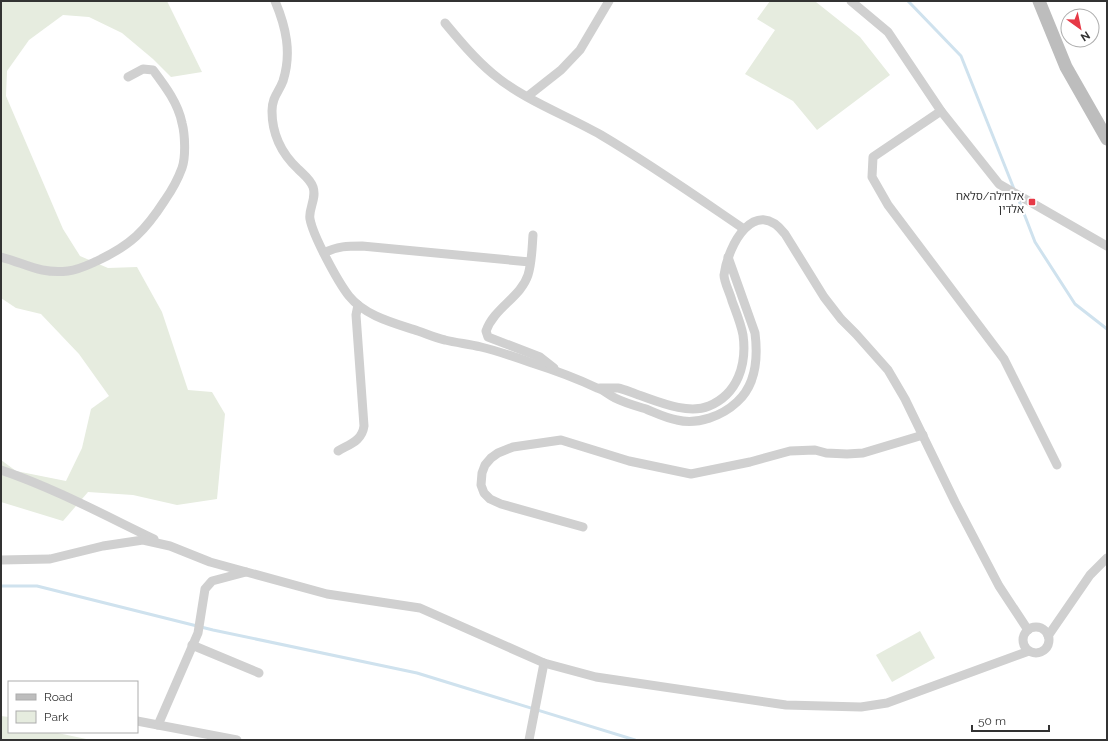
<svg xmlns="http://www.w3.org/2000/svg" width="1108" height="741" font-family="Raleway,'Noto Sans Hebrew',sans-serif">
<rect width="100%" height="100%" fill="#fff"/>
<g fill="#e6ecdf">
<polygon points="1,1 167,1 202,72 171,77 153,59 122,33 89,17 63,15 29,40 7,71 6,96 63,229 80,256 108,268 137,267 162,312 188,390 212,392 225,414 217,499 177,505 133,495 88,492 63,521 1,502 1,460 16,471 66,481 82,448 91,409 109,396 79,354 41,314 16,308 1,298"/>
<polygon points="770,1 816,2 860,37 890,75 817,130 793,101 745,74 775,30 757,19"/>
<polygon points="920,631 935,658 892,682 876,655"/>
<polygon points="1,716 9,717 9,732 53,732 91,740 1,740"/>
</g>
<g fill="none" stroke-linecap="round" stroke-linejoin="round">
<g stroke="#cfe2ee" stroke-width="3">
<polyline points="908,1 961,56 1014,189"/>
<polyline points="1018,198 1035,242 1075,304 1107,329"/>
<polyline points="1,586 37,586 213,630 417,673 635,740"/>
</g>
<g stroke="#d0d0d0" stroke-width="9">
<path d="M275,1C286,27 292,53 283,81C279,92 272,97 272,111C272,134 281,153 298,169C304,175 310,179 313,187C317,199 308,209 310,219C313,236 338,282 349,296C365,316 394,323 418,331C427,334 436,338 445,340C457,343 469,344 481,347C498,351 515,357 532,363C554,370 576,378 597,388C604,390 609,395 615,398C625,403 636,406 646,409C656,413 666,418 677,420C698,425 722,416 737,402C756,385 758,357 755,333L728,257"/>
<polyline points="851,1 888,32 941,111 999,184 1107,246"/>
<path d="M445,23C460,41 475,59 493,74C524,100 566,115 601,135C650,164 697,197 744,229"/>
<polyline points="528,96 561,70 580,50 609,1"/>
<polyline points="941,111 873,157 872,177 888,205 1004,359 1057,465"/>
<path d="M533,235C532,248 532,262 528,275C521,297 494,308 486,331L488,337L540,357L554,368"/>
<path d="M324,253C337,246 348,246 362,246L530,262"/>
<path d="M1,257C27,264 39,274 68,271C78,270 88,265 97,261C131,245 145,231 165,200C172,190 178,179 182,168C186,157 185,134 182,123C178,103 165,86 153,70L143,69L128,77"/>
<path d="M600,388C606,388 613,388 618,388C624,389 630,392 636,394C657,401 687,415 709,406C738,394 747,364 743,335C741,324 736,312 732,301C730,293 724,282 724,275C728,245 755,195 785,234L824,297L841,319L856,334L888,370L905,399L955,502L999,586L1028,630"/>
<path d="M338,451C350,444 362,441 364,426L356,315L358,305"/>
<path d="M1,470C54,488 104,515 154,539"/>
<polyline points="583,527 501,504 490,499 484,493 481,485 482,473 485,465 491,458 498,453 513,447 561,440 629,461 691,474 750,462 790,451 815,450 826,453 847,454 863,453 923,435"/>
<polyline points="1,560 50,559 103,546 143,540 170,546 210,562 327,594 420,608 544,663 596,677 786,705 861,707 887,703 1029,651"/>
<circle cx="1036" cy="640" r="13"/>
<polyline points="1048,636 1090,575 1107,558"/>
<polyline points="192,645 259,673"/>
<polyline points="137,721 237,740"/>
<polyline points="158,725 198,633 205,589 212,581 246,572"/>
<polyline points="529,740 544,663"/>
</g>
<polyline stroke="#bdbdbd" stroke-width="13" points="1039,1 1066,67 1107,139"/>
</g>
<rect fill="#e63946" stroke="#fff" stroke-width="1.5" x="1028" y="198" width="8" height="8" rx="2"/>
<g text-anchor="middle" dominant-baseline="central" stroke-width="4" stroke-linejoin="round" paint-order="stroke">
<g font-size="11" fill="#333" stroke="#fff" text-anchor="end">
<text x="1024" y="196">אלח׳לה/סלאח<tspan x="1024" dy="13">אלדין</tspan></text>
</g>
</g>
<rect width="1108" height="741" fill="none" stroke="#333333" stroke-width="4"/>
<rect x="8" y="681" width="130" height="52" fill="#ffffff" stroke="#adadad"/>
<rect x="16" y="694" width="20" height="6" fill="#bdbdbd" stroke="#adadad"/>
<text x="44" y="701" font-size="12" fill="#333333">Road</text>
<rect x="16" y="711" width="20" height="12" fill="#e6ecdf" stroke="#adadad"/>
<text x="44" y="721" font-size="12" fill="#333333">Park</text>
<g transform="translate(1080 28) rotate(147)"><circle r="19" fill="#ffffff" stroke="#adadad"/>
<path d="M0-3L7 15L0 10L-7 15Z" fill="#e63946"/>
<text y="-6" font-size="11" font-weight="bold" text-anchor="middle" fill="#333333">N</text>
</g>
<path d="M972 725v6h77v-6" fill="none" stroke="#333333" stroke-width="2"/>
<text x="978" y="725" font-size="12" fill="#333333" stroke="#ffffff" stroke-width="3" paint-order="stroke">50 m</text>
</svg>
